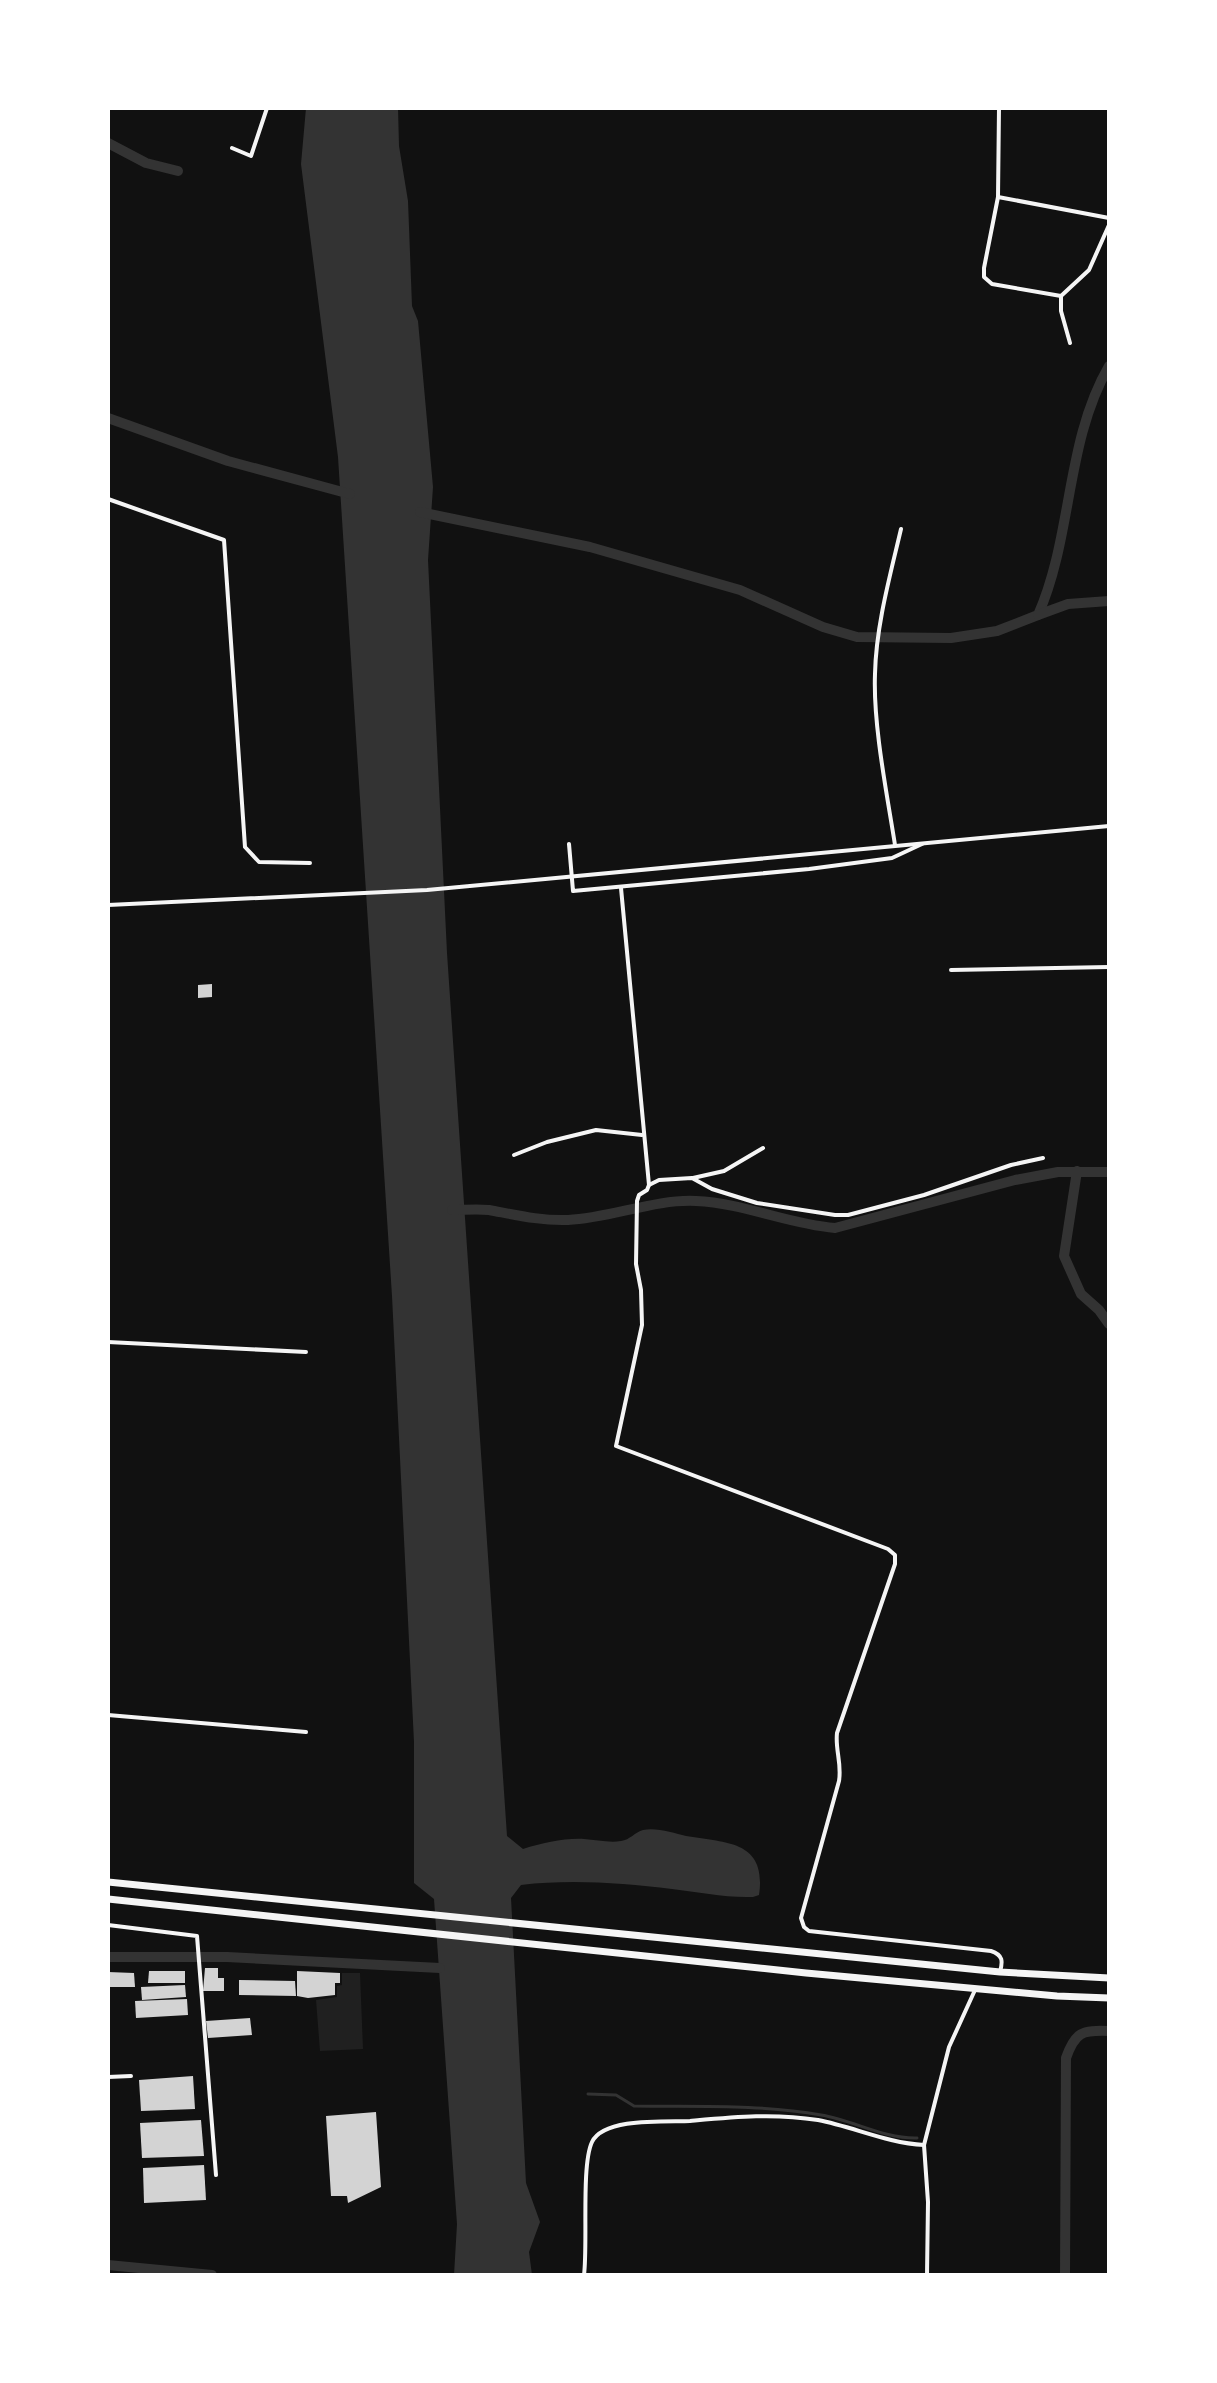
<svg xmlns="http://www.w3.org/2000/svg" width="1217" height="2383" font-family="Raleway,sans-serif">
<rect width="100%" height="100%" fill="#111"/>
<polygon fill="#202020" points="342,1973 360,1973 363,2049 320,2051 316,2000 337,1997 337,1986 342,1985"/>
<path fill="#333" d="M306,108H398L399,146L408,201L412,306L418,321L433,487L428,560L447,953L507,1836L523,1849C543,1843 564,1838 584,1839C596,1840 610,1843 621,1841C630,1840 635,1832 643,1830C656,1827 674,1833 686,1836C726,1843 767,1840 759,1895L753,1897C725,1898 699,1892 672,1889C622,1883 571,1879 521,1885L511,1898L526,2183L540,2222L529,2252L532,2275H454L457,2224L434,1899L414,1883V1742L392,1296L338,457L301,164Z"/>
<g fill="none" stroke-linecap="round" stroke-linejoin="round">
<path stroke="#333" stroke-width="3" d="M588,2094L616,2095L634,2106C696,2107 759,2104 821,2115C853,2120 884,2139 917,2138"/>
<g stroke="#333" stroke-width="10">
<polyline points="108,143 146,163 178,171"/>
<polyline points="108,418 228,461 350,494"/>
<path d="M420,512L590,547L740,590L823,627L857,637L951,638L997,631L1038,615C1073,536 1065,442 1109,366"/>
<polyline points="1038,615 1068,604 1109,601"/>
<polyline points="1077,1171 1064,1256 1081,1294 1099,1310 1109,1324"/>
<path d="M452,1210C464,1210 477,1209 489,1210C516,1215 541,1221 568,1220C611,1218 654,1199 696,1201C743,1203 788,1224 835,1228L1015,1180L1058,1172H1109"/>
<polyline points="108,1957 227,1957 440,1968"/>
<polyline points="108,2265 212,2275"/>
<path d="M1065,2275L1066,2058C1075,2032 1082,2030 1109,2031"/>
</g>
</g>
<g fill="#d3d3d3">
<polygon points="212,984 212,997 198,998 198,985"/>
<polygon points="205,1968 218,1968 218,1978 224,1978 224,1991 203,1991"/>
<polygon points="149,1971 185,1971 185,1983 148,1983"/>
<polygon points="297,1971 340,1973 340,1983 335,1983 335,1995 308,1998 297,1996"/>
<polygon points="108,1972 134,1973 135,1987 108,1987"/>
<polygon points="239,1980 295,1981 296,1996 239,1995"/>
<polygon points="185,1985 186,1997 142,2000 141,1987"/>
<polygon points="187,1999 188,2015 136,2018 135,2001"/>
<polygon points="250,2018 252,2035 208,2038 206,2021"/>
<polygon points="193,2076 195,2109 141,2111 139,2080"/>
<polygon points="376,2112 381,2187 348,2203 347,2196 331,2196 326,2116"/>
<polygon points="201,2120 204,2156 142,2158 140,2123"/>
<polygon points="204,2165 206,2200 144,2203 143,2168"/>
</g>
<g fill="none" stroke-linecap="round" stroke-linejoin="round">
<g stroke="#f5f5f5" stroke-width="4">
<polyline points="999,108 998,197 984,268 984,277 992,284 1061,296"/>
<polyline points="232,148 251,156 267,108"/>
<polyline points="998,197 1109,218"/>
<polyline points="1070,343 1061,311 1061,296 1089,270 1109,225"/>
<polyline points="108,499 224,540 245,847 259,862 310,863"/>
<polyline points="569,844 573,891 809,869 892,858 922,844"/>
<path d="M895,845C887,794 873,725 875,674C876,626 890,576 901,529"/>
<path d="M621,888L649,1185L647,1190L639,1195L637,1201L636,1264L641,1290L642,1325L616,1446L888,1549L895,1555V1564L837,1733C835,1750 842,1763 839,1781L801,1918L804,1927L809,1931L991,1951C1003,1955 1003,1961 1000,1972"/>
<polyline points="108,905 427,890 1109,826"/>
<polyline points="951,970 1109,967"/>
<polyline points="514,1155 547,1142 596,1130 642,1135"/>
<polyline points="693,1178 724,1171 763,1148"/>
<polyline points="649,1185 659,1180 692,1178 712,1189 757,1203 835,1215 848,1215 924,1195 1011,1165 1043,1158"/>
<polyline points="108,1342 306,1352"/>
<polyline points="108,1715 306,1732"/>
<polyline points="108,1925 197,1936 216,2175"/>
<polyline points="108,2077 131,2076"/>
<path d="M584,2275C588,2244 581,2165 592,2142C604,2117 667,2122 690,2121C734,2117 773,2113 818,2120C854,2127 887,2143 924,2145"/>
<polyline points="927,2275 928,2202 924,2145 949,2047 975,1990"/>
</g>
<g stroke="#f5f5f5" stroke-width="7">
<polyline points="108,1882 1000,1972 1109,1978"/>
<polyline points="108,1899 806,1973 1057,1996 1109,1998"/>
</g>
</g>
<rect width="1217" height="2383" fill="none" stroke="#ffffff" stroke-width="220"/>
</svg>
